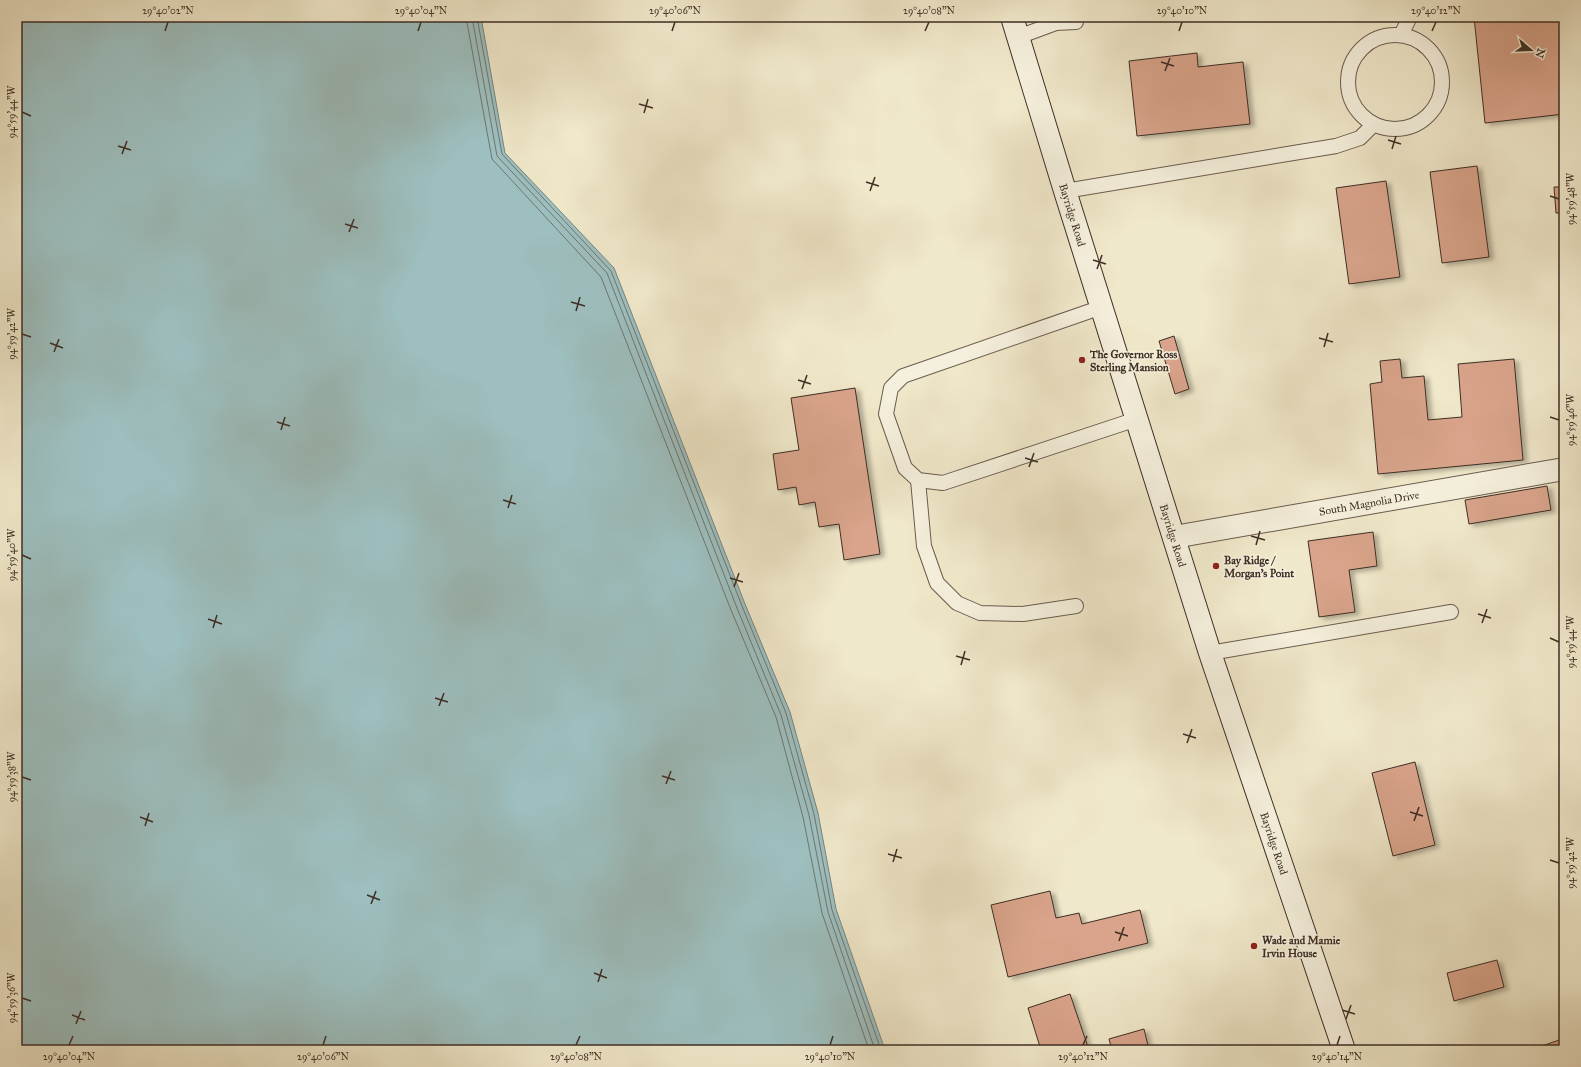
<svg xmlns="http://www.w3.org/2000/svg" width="1581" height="1067" font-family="'IM FELL Great Primer',serif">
<defs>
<filter id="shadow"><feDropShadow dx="4.5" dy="2.5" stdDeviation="2" flood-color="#0004"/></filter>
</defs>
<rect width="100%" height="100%" fill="#f0e8ca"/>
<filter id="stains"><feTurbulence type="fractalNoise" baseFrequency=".005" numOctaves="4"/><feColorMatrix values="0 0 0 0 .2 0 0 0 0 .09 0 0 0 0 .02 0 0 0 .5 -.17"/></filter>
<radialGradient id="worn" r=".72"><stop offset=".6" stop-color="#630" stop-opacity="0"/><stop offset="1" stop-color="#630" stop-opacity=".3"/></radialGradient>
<polygon fill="#9dbfbf" stroke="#778581" points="17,17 481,17 505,153 614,268 745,604 790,712 818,813 836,909 885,1050 17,1050"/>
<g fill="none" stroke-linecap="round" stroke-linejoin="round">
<g stroke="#6e7672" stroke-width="1">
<polyline points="466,17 492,159 601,277 731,610 776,717 803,817 822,913 869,1050"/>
<polyline points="472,17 497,156 607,273 737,608 781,715 809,815 828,912 875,1050"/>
<polyline points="477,17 502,154 611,271 742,606 786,713 814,814 832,910 881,1050"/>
</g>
</g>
<g fill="#d9a48b" stroke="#3e2e24" filter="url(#shadow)">
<polygon points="1474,17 1564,17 1564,114 1485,123"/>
<polygon points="1197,53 1198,67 1243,62 1250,124 1137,136 1129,61"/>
<polygon points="1477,166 1489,257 1442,263 1430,172"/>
<polygon points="1386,181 1400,277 1349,284 1336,188"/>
<polygon points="1554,187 1564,187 1564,213 1556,213"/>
<polygon points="1561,228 1564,228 1564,256"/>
<polygon points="1174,336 1189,389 1175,394 1159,341"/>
<polygon points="1400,359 1402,378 1424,376 1428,420 1462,417 1458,364 1514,359 1523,460 1378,474 1370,384 1382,382 1380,361"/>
<polygon points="855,388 880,554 844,560 839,524 819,527 815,502 799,505 796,487 778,490 773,454 799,450 791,398"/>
<polygon points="1547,486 1551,510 1469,524 1465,500"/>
<polygon points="1373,532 1377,566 1349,570 1355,612 1319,617 1308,541"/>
<polygon points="1415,762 1435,845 1393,856 1372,773"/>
<polygon points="1050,891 1056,918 1079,913 1082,924 1140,910 1148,943 1008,977 991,905"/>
<polygon points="1497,960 1504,987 1454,1001 1447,973"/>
<polygon points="1070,994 1089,1050 1041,1050 1028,1008"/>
<polygon points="1144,1029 1149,1050 1112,1050 1109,1039"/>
<polygon points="1562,1039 1564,1050 1524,1050 1539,1045 1539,1047"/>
</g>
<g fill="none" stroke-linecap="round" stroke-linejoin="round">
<defs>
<g id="lane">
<circle cx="1395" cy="82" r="47"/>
<polyline points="1401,35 1410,17"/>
<polyline points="1018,37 1056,23 1076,22"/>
<polyline points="1065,191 1336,146 1360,138 1373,125"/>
<polyline points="1102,307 903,376 891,388 886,414 905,468 918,480 943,483 1137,419"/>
<polyline points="918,480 924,546 937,583 957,603 980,613 1023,614 1076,606"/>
<polyline points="1210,653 1451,612"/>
</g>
<g id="street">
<path id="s1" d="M1174,537L1564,469"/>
</g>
<g id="secondary">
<path id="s2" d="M1012,17L1065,191L1210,653L1344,1050"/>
</g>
</defs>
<use href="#lane" stroke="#6a5c4e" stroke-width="16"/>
<use href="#street" stroke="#6a5c4e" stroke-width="24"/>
<use href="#secondary" stroke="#3e2e24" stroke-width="24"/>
<use href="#lane" stroke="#f5f0dd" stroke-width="14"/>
<use href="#street" stroke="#f5f0dd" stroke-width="22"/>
<use href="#secondary" stroke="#f5f0dd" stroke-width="22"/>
</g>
<path fill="none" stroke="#3e2e24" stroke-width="1.5" d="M165,31L168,22M418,31L421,22M672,31L675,22M925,31L929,22M1179,31L1182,22M1432,31L1436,22M1161,62L1174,66M1165,71L1170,58M639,104L653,108M22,112L31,116M644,113L648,99M1388,140L1401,144M118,146L131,150M1392,149L1396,136M122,154L127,141M866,182L879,186M870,191L875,177M1550,196L1559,199M345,224L358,228M349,232L354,219M1093,260L1106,264M1097,269L1102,255M571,302L585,306M576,311L580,297M22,334L31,337M1319,338L1333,342M50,343L63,348M1324,347L1328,333M54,352L59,339M798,380L811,384M802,389L807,375M1550,417L1559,420M277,422L290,426M281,430L285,417M1025,458L1038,462M1029,467L1034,453M503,500L516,504M508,508L512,495M1251,536L1265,540M1256,545L1260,531M22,555L31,559M730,578L743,582M734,587L739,573M1478,614L1491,618M208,619L222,624M1482,623L1487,609M213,628L217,615M1550,638L1559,642M956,656L970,660M961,665L965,651M435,698L448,702M439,706L444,693M1183,734L1196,738M1187,743L1192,729M662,776L675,780M22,777L31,780M666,784L671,771M1410,812L1423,816M140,817L153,822M1414,821L1419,807M145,826L149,813M888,854L902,858M1550,860L1559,863M893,862L897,849M367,895L380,900M371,904L376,891M1115,932L1128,936M1119,941L1124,927M594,973L607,978M598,982L602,969M22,998L31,1001M1342,1010L1355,1014M72,1015L85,1020M1346,1019L1351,1005M76,1024L81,1011M69,1045L73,1036M323,1045L326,1036M576,1045L580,1036M830,1045L833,1036M1083,1045L1087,1036M1337,1045L1340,1036"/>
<g fill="#8f2418" stroke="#f5f0dd" stroke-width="1.5">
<circle cx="1082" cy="360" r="4"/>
<circle cx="1216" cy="566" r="4"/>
<circle cx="1254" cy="946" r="4"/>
</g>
<g text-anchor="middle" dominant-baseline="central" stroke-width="3" stroke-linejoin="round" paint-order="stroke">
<g font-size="11" fill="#3e2e24" stroke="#f5f0dd">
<text stroke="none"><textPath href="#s2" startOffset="207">Bayridge Road</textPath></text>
<text stroke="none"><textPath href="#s1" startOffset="198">South Magnolia Drive</textPath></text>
<text stroke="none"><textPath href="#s2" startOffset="543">Bayridge Road</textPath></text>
<text stroke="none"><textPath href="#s2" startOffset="867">Bayridge Road</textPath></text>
</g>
<g font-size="11" font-weight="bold" fill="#3e2e24" stroke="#f5f0dd" text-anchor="start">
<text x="1090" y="354">The Governor Ross<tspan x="1090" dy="13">Sterling Mansion</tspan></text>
<text x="1224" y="560">Bay Ridge /<tspan x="1224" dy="13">Morgan's Point</tspan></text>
<text x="1262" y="940">Wade and Mamie<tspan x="1262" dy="13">Irvin House</tspan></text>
</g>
</g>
<rect width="1581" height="1067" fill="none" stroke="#f0e8ca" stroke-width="44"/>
<g transform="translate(1531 50) rotate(109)" stroke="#f5f0dd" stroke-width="3" paint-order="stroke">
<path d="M0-3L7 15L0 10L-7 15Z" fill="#3e2e24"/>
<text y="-6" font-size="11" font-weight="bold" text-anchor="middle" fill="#3e2e24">N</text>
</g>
<rect x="22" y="22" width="1537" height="1023" fill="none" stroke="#3e2e24" stroke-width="1.5"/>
<g font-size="10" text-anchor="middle" fill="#3e2e24">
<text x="168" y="14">29°40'02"N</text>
<text x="421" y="14">29°40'04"N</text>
<text x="675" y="14">29°40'06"N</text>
<text x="929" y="14">29°40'08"N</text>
<text x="1182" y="14">29°40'10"N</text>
<text x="1436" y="14">29°40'12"N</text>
<text transform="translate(11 112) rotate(-90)" y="4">94°59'44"W</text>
<text transform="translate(1570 199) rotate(-90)" y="4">94°59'48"W</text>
<text transform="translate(11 334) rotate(-90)" y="4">94°59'42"W</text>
<text transform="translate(1570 420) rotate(-90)" y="4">94°59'46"W</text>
<text transform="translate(11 555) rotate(-90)" y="4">94°59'40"W</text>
<text transform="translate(1570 642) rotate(-90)" y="4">94°59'44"W</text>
<text transform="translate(11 777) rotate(-90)" y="4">94°59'38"W</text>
<text transform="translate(1570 863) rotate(-90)" y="4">94°59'42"W</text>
<text transform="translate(11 998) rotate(-90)" y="4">94°59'36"W</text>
<text x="69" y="1060">29°40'04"N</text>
<text x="323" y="1060">29°40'06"N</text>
<text x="576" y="1060">29°40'08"N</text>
<text x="830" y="1060">29°40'10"N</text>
<text x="1083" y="1060">29°40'12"N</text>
<text x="1337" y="1060">29°40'14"N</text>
</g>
<rect width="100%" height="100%" filter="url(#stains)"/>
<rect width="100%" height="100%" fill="url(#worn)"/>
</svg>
